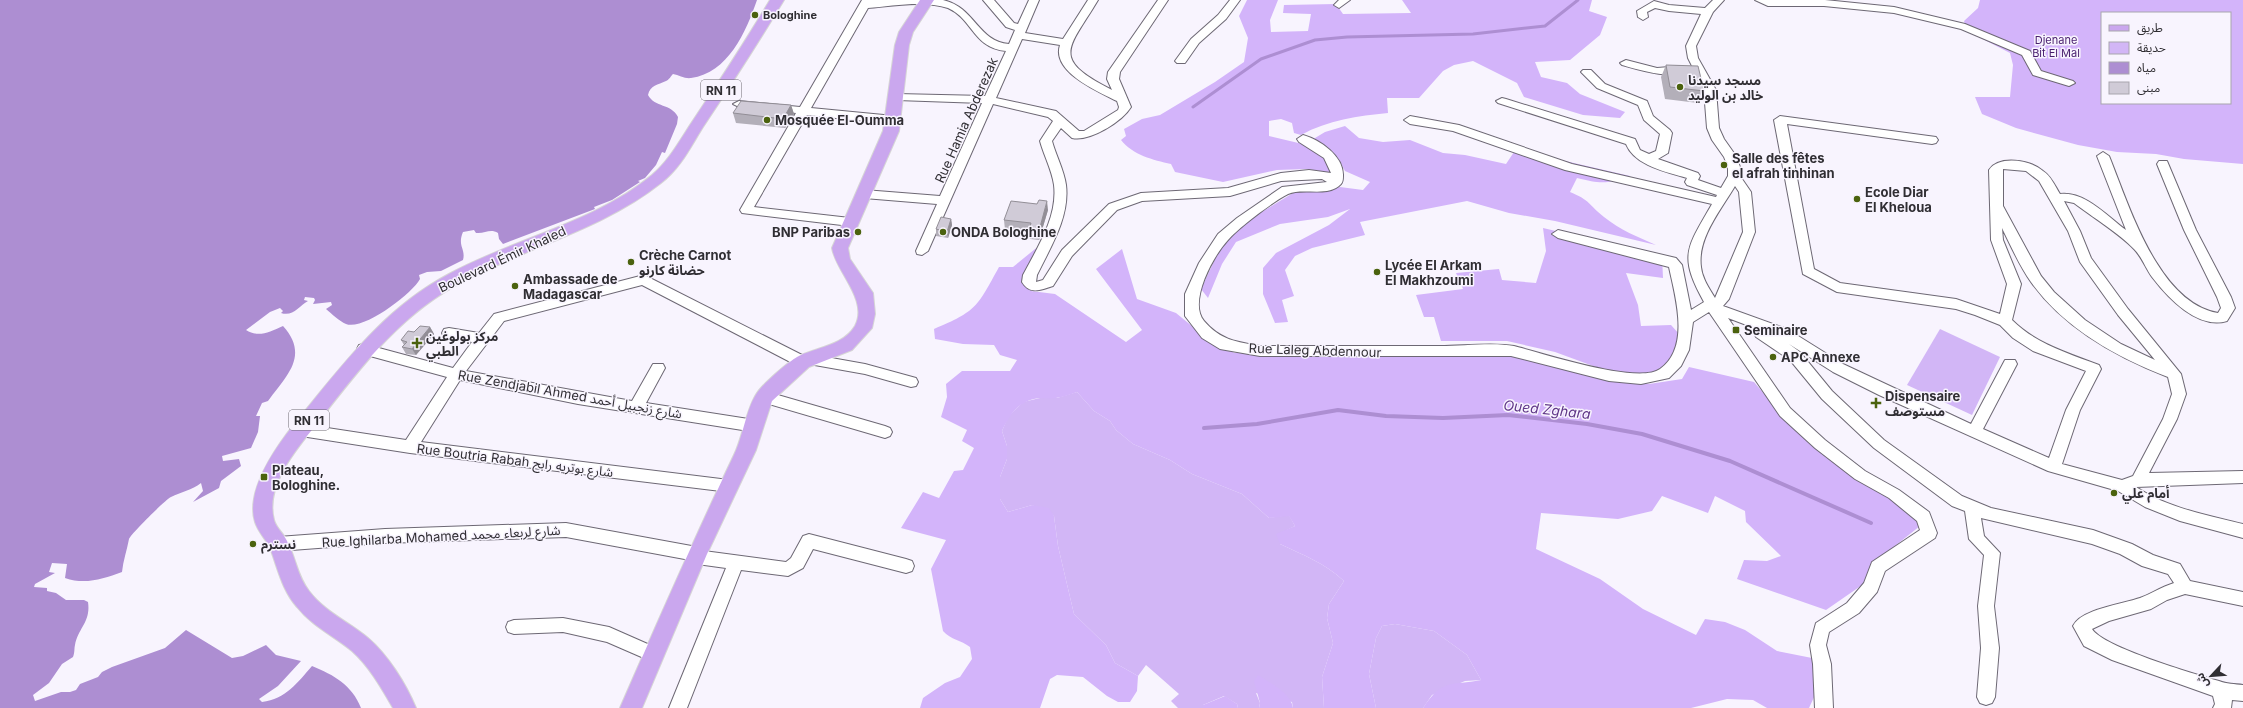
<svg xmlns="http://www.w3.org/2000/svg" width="2243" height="708" font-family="Inter,'Noto Sans Arabic',sans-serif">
<rect width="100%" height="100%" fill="#f8f4fe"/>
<g fill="#d2b6f6">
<polygon points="1940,329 2000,357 1972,415 1907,385"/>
<path d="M1077,392L1094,411L1110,421L1116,430L1133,444L1170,460L1192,474L1242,494L1269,518L1289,515L1295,526L1287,530L1280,544C1303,555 1325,563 1344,581L1329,604L1327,618L1333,643L1322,677L1324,708H1293L1292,702L1256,693L1260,703L1259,708H1238L1237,704L1224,696L1203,705V708H1178L1171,701L1179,694L1146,665L1138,676L1115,663L1106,645L1074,614L1058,546L1054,516L1032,505L1008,512L1000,499V477L1007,459V446L1002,431L1008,417L1023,402L1040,398H1057Z"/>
<polygon points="1395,624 1434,631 1467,655 1481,680 1465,681 1432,695 1423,708 1376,708 1369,674 1376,638 1382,626"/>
</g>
<g fill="#d3b4fa" fill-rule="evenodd">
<path d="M1247,0H1278L1270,20L1271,32L1308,31L1311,14L1283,13L1284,5L1336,4L1343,14L1411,13L1402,0H1592L1589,11L1607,17L1600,35L1570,60L1535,62L1541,77L1567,83L1580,94L1625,112L1620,118L1583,115L1524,97L1517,83L1473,61L1454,65L1443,71L1419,98H1387L1388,113C1358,116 1328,120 1301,135L1294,133L1292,123L1281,119L1269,121V136L1311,146L1331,165V173L1307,169L1277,170L1223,182L1175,172L1171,164C1153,160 1133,155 1121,140L1126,136L1124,129L1142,119L1160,115L1215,82L1244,62L1248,38L1239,16Z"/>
<path d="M1980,0H2243V164L2184,159L2156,154L2117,152L2078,145L2016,128L1982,114L1975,97H2010L2013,65L2010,53L1967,31L1964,21L1978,8ZM2102,13H2230V103H2102Z"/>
<path d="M1345,126L1359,138L1383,142L1410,140L1443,153L1465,155L1506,164L1518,146L1561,160L1630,176C1607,184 1601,184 1577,178L1570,192C1590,200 1589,205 1604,217C1620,230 1638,237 1656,245L1555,221L1509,213L1467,201L1360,222L1365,235L1312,248L1295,256L1285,270L1294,296L1282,300L1288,322L1275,323L1263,294V268L1276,253L1329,225L1350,209L1328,217L1280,224L1236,242L1222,264L1208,298L1201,289L1223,242L1236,222L1260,213L1298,190L1340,187L1363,190L1370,182L1345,171L1339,160L1328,150L1310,141L1325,132Z"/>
<polygon points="1543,228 1662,256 1663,278 1626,273 1638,305 1641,326 1671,325 1680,335 1676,350 1661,372 1635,375 1604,370 1555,352 1507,341 1441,341 1434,317 1424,317 1416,295 1463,289 1456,273 1499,269 1502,280 1536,283 1546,251"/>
<path d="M1042,245L1025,275L1031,291L1055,294L1126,342L1142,330L1096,269L1122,249L1137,299L1176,313L1215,345L1235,353L1518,356L1608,379L1649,384L1682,379L1689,367L1754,382L1790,424L1853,478L1913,512L1920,526L1881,557L1865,583L1826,610L1737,579L1744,560L1767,561L1781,556L1746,522L1745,511L1715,496L1708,513L1662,496L1652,511L1618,519L1541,513L1536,549L1600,579L1643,609L1696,635L1705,619L1725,622L1745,630L1777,651L1812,658L1822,680L1809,708H1767L1753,700L1727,699L1691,708H1423C1443,678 1451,686 1481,680L1467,655L1434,631L1395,624L1382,626L1376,638L1369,674L1376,708H1324L1322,677L1333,643L1327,618L1329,604L1344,581C1325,563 1303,555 1280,544L1276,534L1295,526L1289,516L1269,518L1242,494L1192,474L1170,460L1133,444L1116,430L1110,421L1094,411L1077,392C1071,394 1063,397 1056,398C1051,399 1045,398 1040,398C1020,400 1010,413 1002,431L1007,446V459L1000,477V499L1008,512L1032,505L1049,508L1054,516L1058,546L1074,614L1106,645L1115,663L1138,676L1137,691L1130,702H1118L1107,696L1083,677L1057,675L1050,679L1040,708H920L923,698L945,683L960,677L972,659L970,647C961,640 951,640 943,631L931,569L946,540L901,528L923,492L939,498L954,471L963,470L974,448L962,441L967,430L941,417L947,397L946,384L962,371H1010L1017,360L1000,355L994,345L963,344L935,339L934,329C977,311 977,307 999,267H1013L1035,249Z"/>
<path d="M1258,675C1270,683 1291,693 1293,708H1259L1260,703L1254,681Z"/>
<polygon points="1225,696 1237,704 1238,708 1203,708 1203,705"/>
</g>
<path fill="#ad8ed2" d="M0,0H757C746,32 728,73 691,78C685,79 679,75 673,74C671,76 669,80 666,81C658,85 650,85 648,95C655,108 671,103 678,117L677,124L665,153L662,152L656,165L645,178L638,181L640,182L612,200L594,207L595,209L503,244L499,239L498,233C490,228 485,234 476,233L474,230L463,232C457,246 466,249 463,260L441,271L427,272L419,275L420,279C412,294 363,331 346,324C339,321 332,314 326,309L332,305L331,302L313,304L315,300L314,298L305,297L304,300L308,301C299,306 293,317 281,313L283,311L280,308L270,312L246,330C259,338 269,332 283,326C310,356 286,376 268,401L262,403L256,416H260L258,432L251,448L222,456L223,461L239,459L241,466L221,481L219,488L193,502L203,491L201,483C192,490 181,492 171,497C165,500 131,534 129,539C127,550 123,561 122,572C103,579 85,585 65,578L67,564L52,563L49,572L55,573L35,584L34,587L47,588V591L56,593L66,600H84L88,602C91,622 78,628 75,645C74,649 75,652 73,657L62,664L49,683L33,695L35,701L61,692H70L76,690L80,684L98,677L102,672L112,667L165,648L186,630L232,658L243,656L266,645L276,655L301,661L278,686L259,699L262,702C286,699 297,683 312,666C334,675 352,685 361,708H0Z"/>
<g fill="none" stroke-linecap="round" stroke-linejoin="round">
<polyline stroke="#ad8ed2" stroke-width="3" points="1193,107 1261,59 1315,40 1347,37 1473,34 1545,26 1578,0"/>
<polyline stroke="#ad8ed2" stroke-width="4" points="1204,428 1257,424 1338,410 1386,416 1443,418 1508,415 1587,424 1642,434 1730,461 1871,523"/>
<defs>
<g id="minor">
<path d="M862,0H943C975,7 978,42 1009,44L1015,30L1006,27L983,0H994L1014,23L1018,24L1029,0H1039L1025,33L1063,39L1088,0H1098C1069,49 1049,58 1112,90L1107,79L1108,72L1158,0H1168L1120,72L1119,79L1131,107C1122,122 1089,142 1072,138L1061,128L1052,141C1056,156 1064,170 1066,185C1070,217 1050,248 1037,275L1036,282L1043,280L1062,250L1109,204L1141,193L1228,188L1281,173L1309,170L1331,173L1324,158L1299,142L1297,139L1303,135C1320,140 1344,156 1343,176C1343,178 1343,182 1341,184C1328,198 1303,187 1288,194C1274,201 1238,228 1228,240C1213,256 1188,302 1204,321C1220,340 1237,342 1260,346C1320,346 1381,346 1441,346C1461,346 1495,342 1514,346C1542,353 1638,385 1660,369C1691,347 1675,296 1669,267L1558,238L1552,234L1558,230L1676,258L1682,265L1691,310L1704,302C1678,255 1687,248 1712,204L1565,170L1453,131L1410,124L1404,120L1410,116L1459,125L1572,164L1716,197L1717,195L1687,185L1685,182L1687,178C1667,172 1635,166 1626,144L1498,103L1496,101L1502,98L1506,99L1635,139L1640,150L1649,154L1656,151L1660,134L1644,120L1638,105L1597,88L1581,72L1583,70H1591L1605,84L1647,101L1653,116L1670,130L1672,133L1668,153L1658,159L1698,173L1700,176L1698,180L1721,188L1728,176V167L1724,157L1712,140L1707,128L1704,90L1688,58L1686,46L1701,14L1669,11L1655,8L1647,12L1648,17L1643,20L1638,17L1637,11L1654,1L1669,5L1705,8L1713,0H1724L1713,12L1696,46L1698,58L1716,90L1719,128L1724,139L1736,156L1740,167V176L1751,192L1755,232L1729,299L1723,306L1787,329L1843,364L1971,424L2005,360H2015L2017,364L1983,429L2049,458L2066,410L2086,371L2033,351L2013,338L2000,325L1975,315L1956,309L1837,292L1803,274L1774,120L1780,116L1936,137L1938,140L1936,143L1932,144L1787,124L1814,269L1840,283L1956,299L2000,314L2007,284L1991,240L1989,170C1999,155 2031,160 2043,171C2051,176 2055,186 2060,194C2085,191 2107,216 2126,230L2097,156L2103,152L2109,156C2129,205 2158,303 2218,313L2221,308L2217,297L2184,230L2157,164L2159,161H2167L2196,230L2231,297L2235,308L2227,321C2198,330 2168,298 2152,277C2146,269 2142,257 2134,249C2120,234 2091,216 2074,203L2064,201L2080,231L2091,258L2128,309L2181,374L2186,394L2177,419L2149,473L2243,471V483L2136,487C2168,508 2206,515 2243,524V538L2180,521L2145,507L2118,491L2048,471L1879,395L1833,372L1789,344L1800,352L1832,391L1884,440L1962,496L1991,508L2093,530L2132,544L2153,555L2180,564L2190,581L2243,592V606L2185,594L2167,600L2151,609L2109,621L2092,629C2103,647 2194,674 2219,681C2226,684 2235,684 2243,685V701L2232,700L2231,708H2213L2215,704L2213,696L2112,660L2084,646L2073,626C2081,609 2123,604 2140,598C2151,594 2161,587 2174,583L2168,574L2142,566L2120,554L2092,544L1981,518L1984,536L2000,553L1994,606L1999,648L1995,697L1992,703L1986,705L1980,703L1977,697L1981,648L1978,606L1984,555L1969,539L1965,511L1952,506L1874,448L1822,399L1790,360L1756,337L1754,333L1757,329L1728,318L1790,408L1825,440L1865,471L1899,490L1929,512L1937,533L1935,538L1885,571L1877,592L1859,613L1829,632L1826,645L1831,664L1833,708H1815L1813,664L1810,645L1816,623L1847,603L1864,583L1872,562L1920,530L1917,521L1889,498L1855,479L1815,448L1780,416L1709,312L1693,322L1689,350L1681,366L1669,378L1641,384L1609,381L1511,356H1260L1220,349L1202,338L1185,316V294L1199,263L1218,234L1237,218L1282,187L1327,182L1322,179L1281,181L1230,196L1142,201L1117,210L1072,256L1053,286C1040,290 1030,295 1022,282L1023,275C1037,248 1058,217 1054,185C1052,170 1044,156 1040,141L1053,121L1048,117L993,104L928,251L922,255L917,254L916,251L937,204L864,198L858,194L864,190L940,196L982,103L897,100L891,97L897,94L985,96L1006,51C973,48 973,19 948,8C924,0 892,6 868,8L811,108L894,116L900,120L894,124L807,115L754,207L850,218L856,222L854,225L850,226L742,213L740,210L796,113L739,107L733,104L739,101L800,107ZM1022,39L1060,45C1051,72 1099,92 1117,101L1119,107L1118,110L1084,131H1079L1056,111L996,98ZM2003,169L2026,171L2039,181L2068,231L2080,262L2118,315L2155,360L2121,344L2085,320L2054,292L2041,276L2003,206ZM1735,186L1739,192L1743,232L1715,298C1709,288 1702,278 1701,267C1697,238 1721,210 1735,186ZM2002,228C2011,246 2019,265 2031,282C2064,328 2116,357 2168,377L2172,394L2163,419L2133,476L2122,480L2062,464L2080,410L2101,369L2099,365C2068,353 2036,344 2012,320L2021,284L2003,240Z"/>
<polygon points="1230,0 1240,0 1226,19 1199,43 1185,63 1177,63 1175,61 1191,39 1218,15"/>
<polygon points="1339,0 1350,0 1339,8 1334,5"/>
<polygon points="1755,0 1825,0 1894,7 1965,24 2030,51 2041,71 2073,81 2075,83 2069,86 2033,75 2022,55 1961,29 1894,13 1824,6 1768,6"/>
<path d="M1626,60L1657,68L1682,66L1688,69C1677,82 1636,69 1622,65L1620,63Z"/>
<polygon points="644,275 804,356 809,354 865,364 916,378 918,382 916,386 911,387 865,374 809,364 803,367 798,366 642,285 504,321 466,371 632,401 653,364 663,364 665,368 646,403 755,420 760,422 762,426 760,430 755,432 578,404 460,380 421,442 729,480 734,482 737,486 734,490 729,492 410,453 301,436 296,434 294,430 296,426 301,424 406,440 447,377 359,353 357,349 359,345 364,344 453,368 472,342 444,337 442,333 444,329 449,328 479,333 494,314"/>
<polygon points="764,391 885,426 890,428 892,432 890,436 885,438 759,401 757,397 759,393"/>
<polygon points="566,523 697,547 704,551 786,562 791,558 803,536 809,534 906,559 912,561 914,566 912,571 906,573 813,549 803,568 788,576 741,570 687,708 669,708 726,568 697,564 690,560 566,537 385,543 278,551 272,549 270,544 272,539 278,537 385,529"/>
<polygon points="563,618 609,627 659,649 662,654 659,659 653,662 607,642 563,632 514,634 508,632 506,627 508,622 514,620"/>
</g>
<g id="major">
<path d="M770,0H784C758,43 731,85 703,127C691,146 680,169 661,183C603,229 529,247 464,281C399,314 358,371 315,426C295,451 265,486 274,520C276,528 284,534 287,541C296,558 297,576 309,591C325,612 349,622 368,638C388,655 406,684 416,708H393C382,689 369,666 352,651C334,636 312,626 297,607C282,590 278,569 270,548C266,539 258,532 255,522C245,490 276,447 295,423C342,366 383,309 449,274C515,238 594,223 652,175C670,160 681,138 694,119C720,80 746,40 770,0Z"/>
<path d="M920,0H934L913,32L909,45L899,131L848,248L850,259L873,293L875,314L872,328L852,350L809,367L772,401L756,450L707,554L642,708H620C657,623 694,539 734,455C743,437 746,409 757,393C763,384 788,362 797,357C816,347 843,346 855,326C869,300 836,272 832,248L883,131L895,45L899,32Z"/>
</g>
</defs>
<use href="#minor" stroke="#6d6874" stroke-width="2"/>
<use href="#major" stroke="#d6d5d6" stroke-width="2"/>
<use href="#minor" fill="#fff" fill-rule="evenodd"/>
<use href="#major" fill="#caa7ee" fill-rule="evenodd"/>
</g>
<g fill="#b3afb9">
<polygon points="1666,65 1704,91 1698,103 1665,99 1661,77"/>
<polygon points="791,105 794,114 785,128 736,123 733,113"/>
<polygon points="1037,204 1048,210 1039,240 1030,239 1029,233 1005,230 1004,220"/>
<polygon points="951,219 952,225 948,238 936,236 936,229"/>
<polygon points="430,327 434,334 416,355 406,354 402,347 404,345 401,340 414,332"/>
</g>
<g fill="#928e96">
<polygon points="791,105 794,114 785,128 783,119"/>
<polygon points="1047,201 1048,210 1039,240 1039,231"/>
<polygon points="951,219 952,225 948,238 947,232"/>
<polygon points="430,327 434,334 416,355 412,349"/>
</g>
<g fill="#d0cbd7" stroke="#928e96">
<polygon points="1666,65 1698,66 1704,91 1670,87"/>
<polygon points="741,101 791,105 783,119 733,113"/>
<polygon points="1039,200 1047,201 1039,231 1029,230 1031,223 1004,220 1011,201 1037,204"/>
<polygon points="941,217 951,219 947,232 936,229"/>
<polygon points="420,326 430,327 412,349 402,347 407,342 401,340 408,331 414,332"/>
</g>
<g fill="#4b620e" stroke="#f8f4fe" stroke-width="1.5">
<circle cx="755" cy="15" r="4"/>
<circle cx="1680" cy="87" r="4"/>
<circle cx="767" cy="120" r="4"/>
<circle cx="1724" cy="165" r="4"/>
<circle cx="1857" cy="199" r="4"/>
<circle cx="858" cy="232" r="4"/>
<circle cx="943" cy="232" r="4"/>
<circle cx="631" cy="262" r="4"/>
<circle cx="1377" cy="272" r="4"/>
<circle cx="515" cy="286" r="4"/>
<rect x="1732" y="326" width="8" height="8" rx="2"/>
<path d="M415 337h4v4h4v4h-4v4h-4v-4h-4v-4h4z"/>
<circle cx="1773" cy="357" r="4"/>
<path d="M1874 397h4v4h4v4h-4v4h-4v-4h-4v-4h4z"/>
<rect x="260" y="473" width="8" height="8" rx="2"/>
<circle cx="2114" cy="493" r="4"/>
<circle cx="253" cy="544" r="4"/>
</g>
<g text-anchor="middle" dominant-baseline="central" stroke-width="3" stroke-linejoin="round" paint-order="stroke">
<g font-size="11" font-weight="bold" fill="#302e33" stroke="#f8f4fe" text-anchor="start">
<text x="763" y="15">Bologhine</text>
</g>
<g font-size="11" fill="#471d6d" stroke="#f8f4fe">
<text x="2056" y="40">Djenane<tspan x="2056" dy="13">Bit El Mal</tspan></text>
</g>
<g fill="#f8f4fe" stroke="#6c6970" stroke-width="1">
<rect x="701" y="80" width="40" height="20" rx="3"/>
<rect x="289" y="410" width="40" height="20" rx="3"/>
</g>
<g font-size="12" font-weight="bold" fill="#302e33">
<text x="721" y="90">RN 11</text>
<text x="309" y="420">RN 11</text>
</g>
<g font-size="13" font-weight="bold" fill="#302e33" stroke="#f8f4fe" text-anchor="start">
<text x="1688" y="80">مسجد سيدنا<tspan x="1688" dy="15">خالد بن الوليد</tspan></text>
<text x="775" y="120">Mosquée El-Oumma</text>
<text x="1732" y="158">Salle des fêtes<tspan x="1732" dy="15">el afrah tinhinan</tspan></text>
<text x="1865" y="192">Ecole Diar<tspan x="1865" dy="15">El Kheloua</tspan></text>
<text x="850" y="232" text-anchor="end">BNP Paribas</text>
<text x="951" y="232">ONDA Bologhine</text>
<text x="639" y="255">Crèche Carnot<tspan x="639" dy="15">حضانة كارنو</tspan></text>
<text x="1385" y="265">Lycée El Arkam<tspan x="1385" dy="15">El Makhzoumi</tspan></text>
<text x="523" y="279">Ambassade de<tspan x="523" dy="15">Madagascar</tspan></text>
<text x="1744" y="330">Seminaire</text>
<text x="426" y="336">مركز بولوغين<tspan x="426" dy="15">الطبي</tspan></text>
<text x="1781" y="357">APC Annexe</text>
<text x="1885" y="396">Dispensaire<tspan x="1885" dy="15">مستوصف</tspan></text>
<text x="272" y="470">Plateau,<tspan x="272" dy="15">Bologhine.</tspan></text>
<text x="2122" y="493">أمام علي</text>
<text x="261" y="544">نسترم</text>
</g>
<g font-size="13" fill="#302e33" stroke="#f8f4fe">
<text transform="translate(966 120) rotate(-66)">Rue Hamia Abderezak</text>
<text transform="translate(502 259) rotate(-25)">Boulevard Émir Khaled</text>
<text transform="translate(1315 350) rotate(2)">Rue Laleg Abdennour</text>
<text transform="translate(570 394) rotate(10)">Rue Zendjabil Ahmed شارع زنجبيل أحمد</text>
<text transform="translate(515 460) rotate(7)">Rue Boutria Rabah شارع بوتريه رابح</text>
<text transform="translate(441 536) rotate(-3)">Rue Ighilarba Mohamed شارع لربعاء محمد</text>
</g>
<g font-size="14" font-style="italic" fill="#603788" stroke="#f8f4fe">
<text transform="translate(1547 409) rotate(6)">Oued Zghara</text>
</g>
</g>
<rect x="2101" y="12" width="130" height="92" fill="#f8f4fe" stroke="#a8a5ad"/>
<rect x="2109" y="25" width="20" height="6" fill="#caa7ee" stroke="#a8a5ad"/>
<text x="2137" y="32" font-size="12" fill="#302e33">طريق</text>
<rect x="2109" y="42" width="20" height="12" fill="#d2b6f6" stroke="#a8a5ad"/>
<text x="2137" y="52" font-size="12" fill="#302e33">حديقة</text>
<rect x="2109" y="62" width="20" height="12" fill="#ad8ed2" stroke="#a8a5ad"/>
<text x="2137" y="72" font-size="12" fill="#302e33">مياه</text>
<rect x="2109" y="82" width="20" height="12" fill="#d0cbd7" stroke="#a8a5ad"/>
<text x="2137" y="92" font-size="12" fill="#302e33">مبنى</text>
<g transform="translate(2211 676) rotate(244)" stroke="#f8f4fe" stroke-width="3" paint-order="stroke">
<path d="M0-3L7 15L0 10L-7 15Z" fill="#302e33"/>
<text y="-6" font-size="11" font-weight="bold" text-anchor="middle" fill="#302e33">ش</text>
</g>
</svg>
